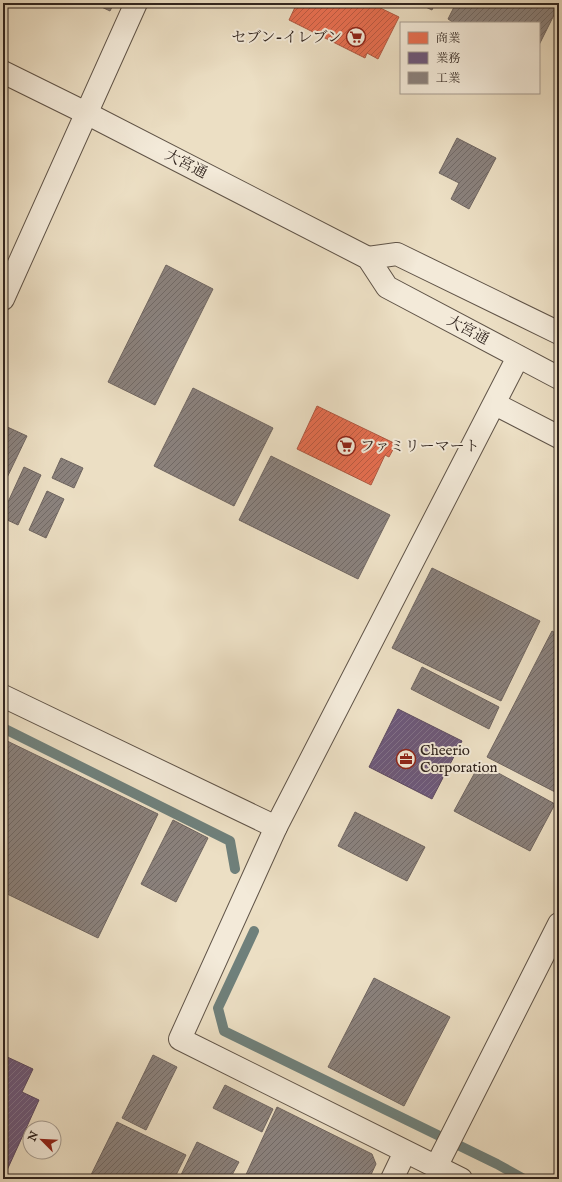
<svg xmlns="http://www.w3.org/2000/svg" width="562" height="1182" font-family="'IM FELL English','Noto Serif JP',serif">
<defs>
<pattern id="shops-hatch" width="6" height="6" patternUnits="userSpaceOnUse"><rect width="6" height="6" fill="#e76f51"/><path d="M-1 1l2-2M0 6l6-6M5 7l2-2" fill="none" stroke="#bc5b43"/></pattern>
<pattern id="offices-hatch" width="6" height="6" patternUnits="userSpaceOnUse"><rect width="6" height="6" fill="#6d597a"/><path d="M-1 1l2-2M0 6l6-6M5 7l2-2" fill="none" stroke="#82728a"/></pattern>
<pattern id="industry-hatch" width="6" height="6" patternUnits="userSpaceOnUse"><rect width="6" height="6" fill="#8a817c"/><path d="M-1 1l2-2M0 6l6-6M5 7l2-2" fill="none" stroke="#716965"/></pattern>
</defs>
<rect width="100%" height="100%" fill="#ecdfc4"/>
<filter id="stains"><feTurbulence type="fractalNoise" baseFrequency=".005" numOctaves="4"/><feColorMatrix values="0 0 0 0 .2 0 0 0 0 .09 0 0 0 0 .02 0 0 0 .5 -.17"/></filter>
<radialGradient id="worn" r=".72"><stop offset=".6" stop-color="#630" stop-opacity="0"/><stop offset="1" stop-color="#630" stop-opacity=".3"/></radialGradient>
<g fill="url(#shops-hatch)" stroke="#b05942">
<polygon points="297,3 370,3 399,17 378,59 367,53 365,58 289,20"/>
<polygon points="317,406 396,444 389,457 385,455 371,485 297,449"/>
</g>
<g fill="url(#offices-hatch)" stroke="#5b495f">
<polygon points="398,709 462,741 432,799 369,767"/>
<polygon points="3,1055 33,1069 22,1092 39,1100 3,1179"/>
</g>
<g fill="url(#industry-hatch)" stroke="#6f6560">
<polygon points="93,3 114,3 110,11"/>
<polygon points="417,3 435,3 432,10"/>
<polygon points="456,3 559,3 559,17 554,15 539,45 539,23 454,23 448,19"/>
<polygon points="457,138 496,158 469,209 451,199 459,183 439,173"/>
<polygon points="166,265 213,289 155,405 108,382"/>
<polygon points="193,388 273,428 234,506 154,466"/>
<polygon points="3,425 27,436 3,486"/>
<polygon points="271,456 390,515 358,579 239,520"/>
<polygon points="61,458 83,468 74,488 52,478"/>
<polygon points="24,467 41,475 18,525 3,518 3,513"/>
<polygon points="47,491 64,499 46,538 29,530"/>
<polygon points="432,568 540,621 501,701 392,648"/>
<polygon points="552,631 559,635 559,791 557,793 487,757"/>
<polygon points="422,667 499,707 489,729 411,689"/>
<polygon points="3,739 158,814 98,938 3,892"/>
<polygon points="480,763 555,804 530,851 454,811"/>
<polygon points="355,812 425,847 407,881 338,846"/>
<polygon points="173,820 208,838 176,902 141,884"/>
<polygon points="374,978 450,1017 404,1106 328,1067"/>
<polygon points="153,1055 177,1067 146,1130 122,1118"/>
<polygon points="225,1085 273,1109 262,1132 213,1108"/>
<polygon points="277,1107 372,1154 376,1164 369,1179 244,1179"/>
<polygon points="117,1122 186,1155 174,1179 89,1179"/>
<polygon points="197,1142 239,1162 232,1175 243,1179 179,1179"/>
</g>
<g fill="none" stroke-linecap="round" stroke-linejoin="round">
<g stroke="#6f807b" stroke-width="10">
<polyline points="3,728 230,841 235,869"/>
<polyline points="254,931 218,1008 224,1031 497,1164 524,1179"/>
</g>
<defs>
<g id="minor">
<polyline points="3,696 276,827"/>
<polyline points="436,1167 559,924"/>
<polyline points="392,1179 405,1152"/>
<polyline points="461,1179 180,1039 276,827 518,357"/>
</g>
<g id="tertiary">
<polyline points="3,72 86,113 368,258 387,287 559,378"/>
<polyline points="368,258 397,254 559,333"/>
<polyline points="3,299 136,3"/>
<polyline points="495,404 559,437"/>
</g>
</defs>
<use href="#minor" stroke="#605448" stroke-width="24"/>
<use href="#tertiary" stroke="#605448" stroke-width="24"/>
<use href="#minor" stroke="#f3ead9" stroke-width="22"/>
<use href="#tertiary" stroke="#f3ead9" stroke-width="22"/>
</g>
<defs>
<symbol id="supermarket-ring" viewBox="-11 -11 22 22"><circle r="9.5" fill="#f3ead9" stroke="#8f2418" stroke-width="1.5"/><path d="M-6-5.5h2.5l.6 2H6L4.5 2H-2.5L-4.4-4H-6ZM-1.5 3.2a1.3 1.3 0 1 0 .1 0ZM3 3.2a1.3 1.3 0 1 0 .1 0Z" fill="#8f2418"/></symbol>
<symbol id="office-ring" viewBox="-11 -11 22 22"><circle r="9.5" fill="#f3ead9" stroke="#8f2418" stroke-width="1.5"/><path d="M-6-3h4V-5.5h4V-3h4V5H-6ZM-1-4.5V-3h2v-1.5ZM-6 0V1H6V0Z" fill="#8f2418"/></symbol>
</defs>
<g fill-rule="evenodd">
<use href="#supermarket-ring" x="345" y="26" width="22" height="22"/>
<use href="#supermarket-ring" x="335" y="435" width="22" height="22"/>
<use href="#office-ring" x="395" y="748" width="22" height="22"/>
</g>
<g text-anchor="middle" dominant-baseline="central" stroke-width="4" stroke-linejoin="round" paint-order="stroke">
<g font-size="15" fill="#31251f" stroke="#f3ead9" text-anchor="start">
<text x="342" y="37" text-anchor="end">セブン-イレブン</text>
<text x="360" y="446">ファミリーマート</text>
<text x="420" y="750">Cheerio<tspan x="420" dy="17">Corporation</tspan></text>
</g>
<g font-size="15" fill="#31251f" stroke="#f3ead9">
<text transform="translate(186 164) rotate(27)">大宮通</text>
<text transform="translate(468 330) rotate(28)">大宮通</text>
</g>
</g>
<rect width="562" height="1182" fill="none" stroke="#ecdfc4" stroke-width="16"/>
<rect x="4" y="4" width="554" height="1174" fill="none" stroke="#31251f" stroke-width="2"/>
<rect x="8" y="8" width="546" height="1166" fill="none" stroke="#31251f"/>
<rect x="400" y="22" width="140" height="72" fill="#f3ead9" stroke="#a59b8f"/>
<rect x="408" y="32" width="20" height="12" fill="#e76f51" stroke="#a59b8f"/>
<text x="436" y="42" font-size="12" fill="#31251f">商業</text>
<rect x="408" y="52" width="20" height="12" fill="#6d597a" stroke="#a59b8f"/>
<text x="436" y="62" font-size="12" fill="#31251f">業務</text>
<rect x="408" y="72" width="20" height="12" fill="#8a817c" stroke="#a59b8f"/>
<text x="436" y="82" font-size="12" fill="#31251f">工業</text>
<g transform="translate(42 1140) rotate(294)"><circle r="19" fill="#f3ead9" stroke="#a59b8f"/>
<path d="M0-3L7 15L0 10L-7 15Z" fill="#8f2418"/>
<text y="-6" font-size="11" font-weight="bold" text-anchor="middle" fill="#31251f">N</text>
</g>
<rect width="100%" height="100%" filter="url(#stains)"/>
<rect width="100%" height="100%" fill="url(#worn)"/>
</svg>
